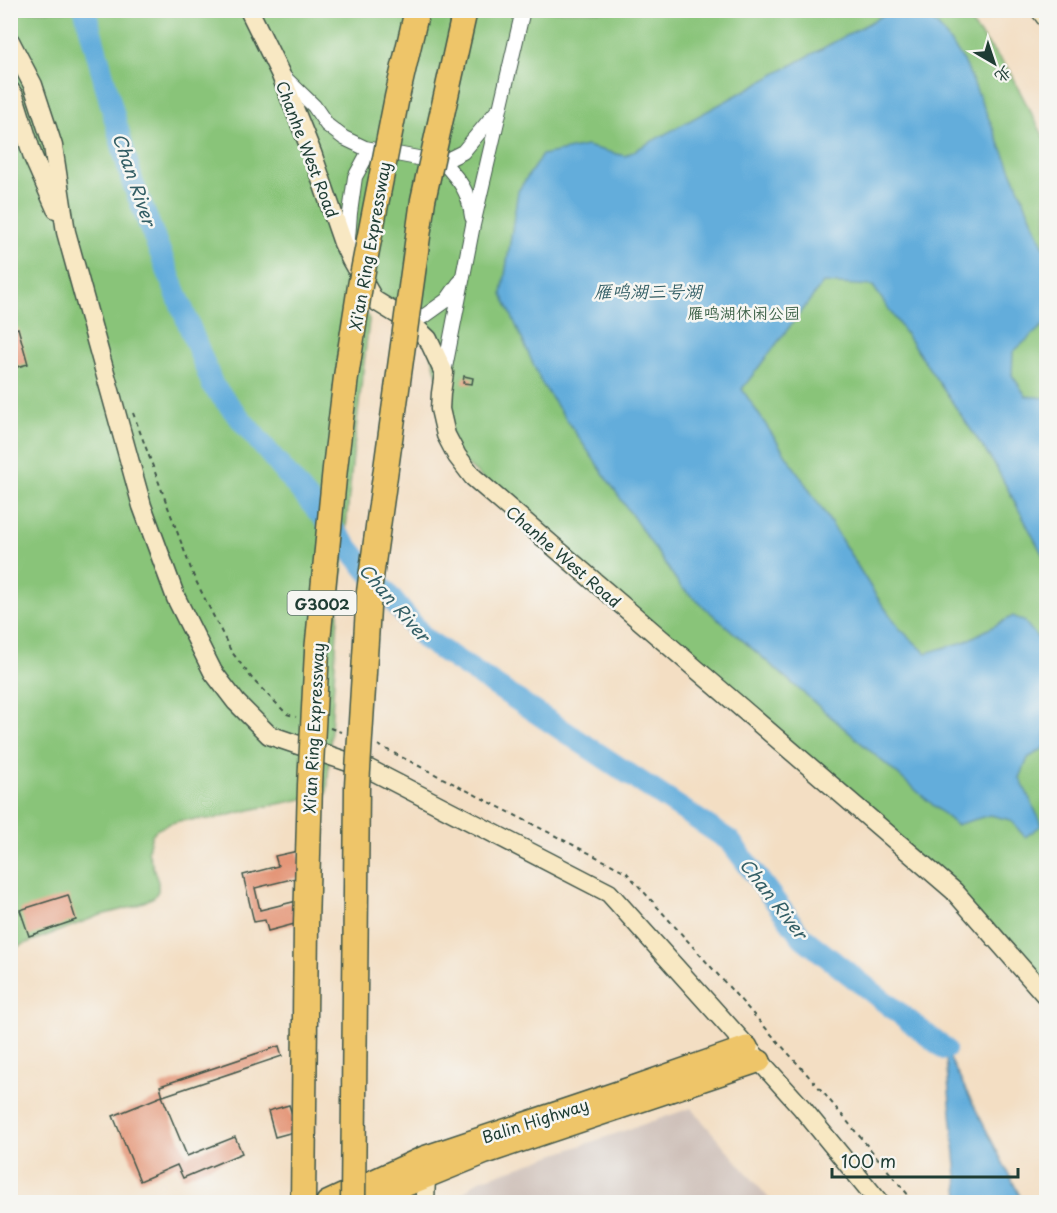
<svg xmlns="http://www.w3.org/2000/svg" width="1057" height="1213" font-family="'Playpen Sans','LXGW WenKai TC',sans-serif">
<rect width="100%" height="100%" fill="#f6f6f2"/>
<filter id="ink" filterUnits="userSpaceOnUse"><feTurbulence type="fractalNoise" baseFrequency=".0167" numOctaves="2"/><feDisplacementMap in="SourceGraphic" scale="12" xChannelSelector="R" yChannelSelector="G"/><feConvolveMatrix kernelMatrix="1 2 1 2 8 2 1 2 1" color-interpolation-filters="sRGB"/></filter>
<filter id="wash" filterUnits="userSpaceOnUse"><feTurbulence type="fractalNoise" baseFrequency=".008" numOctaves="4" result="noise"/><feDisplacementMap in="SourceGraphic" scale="24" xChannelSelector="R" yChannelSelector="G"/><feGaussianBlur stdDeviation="1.35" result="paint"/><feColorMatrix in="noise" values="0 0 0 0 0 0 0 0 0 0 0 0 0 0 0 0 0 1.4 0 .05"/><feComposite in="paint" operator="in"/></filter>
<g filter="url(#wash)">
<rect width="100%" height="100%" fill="#f3dec3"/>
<polygon fill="#cfc1ba" points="691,1108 772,1202 453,1202 477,1181"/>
<polygon fill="#89c479" stroke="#548056" stroke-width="1.5" points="10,11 961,11 1008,69 1046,141 1046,996 954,891 457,456 428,339 390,309 341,241 369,320 353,455 339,599 327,794 254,809 213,819 183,820 168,824 156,830 152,835 149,845 148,852 158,882 158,891 154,897 136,906 101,915 11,949"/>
<g fill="#64addb" stroke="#427588" stroke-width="1.5">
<polygon points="891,11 921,11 938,26 964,61 1046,252 1046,323 1013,352 1012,375 1026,396 1046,398 1046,561 995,465 873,286 823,283 742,389 824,512 875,594 899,628 926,653 964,642 1013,616 1024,621 1046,648 1046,747 1028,758 1020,778 1042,825 1025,837 1010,820 990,815 956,825 681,587 542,384 502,294 518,191 542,155 586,146 625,156"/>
<polygon points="945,1049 1023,1202 963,1202 959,1197"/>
</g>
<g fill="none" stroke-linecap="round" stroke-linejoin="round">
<polyline stroke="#64addb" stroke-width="22" points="85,10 132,181 213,386 425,639 730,841 802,937 945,1049"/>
</g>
<g id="blocks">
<g fill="#e49678">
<polygon points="18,328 28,364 10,369 10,330"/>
<polygon points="464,376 473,378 472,384 463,383"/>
<polygon points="298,851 304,876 255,888 260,910 301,900 306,921 268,931 265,920 254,922 243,875 278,866 275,856"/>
<polygon points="68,895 76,920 29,936 20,910"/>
<polygon points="279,1046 282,1056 163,1096 160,1086"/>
<polygon points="162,1096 187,1156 235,1137 242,1153 183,1178 177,1165 140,1181 113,1116"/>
<polygon points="289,1105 297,1131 275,1137 268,1111"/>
</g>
</g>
</g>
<g filter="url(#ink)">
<use href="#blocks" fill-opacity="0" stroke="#3f5549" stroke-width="1.5"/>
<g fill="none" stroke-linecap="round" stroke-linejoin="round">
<defs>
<g id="street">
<polyline points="283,76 314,106 327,125 344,138 365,148 423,159 443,162 463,152 497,111"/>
<path d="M443,162C460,181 469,191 472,217"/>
<polyline points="349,248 348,239 350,213 355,177 367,155 378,150"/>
<polyline points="410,322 426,315 447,300 459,283"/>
<polyline points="444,373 473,225 523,10"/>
</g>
<g id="secondary">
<polyline points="249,10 280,73 312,153 343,243 351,260 374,300 410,322 428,339 444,373 441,393 440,409 446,435 457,456 473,477 954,891 1046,996"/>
<polyline points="1040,10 1046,18"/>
<polyline points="10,41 33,85 53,146 66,232 142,506 176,598 213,672 236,702 269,735 369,769 609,893 802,1108 879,1202"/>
<polyline points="10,90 14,96 33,157 56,209"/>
<polyline points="425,1202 426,1178"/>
</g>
<g id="primary">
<polyline points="327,1202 424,1157 630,1088 747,1047"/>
<polyline points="367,1202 378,1197 486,1153 760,1061"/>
</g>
</defs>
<use href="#street" stroke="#3f5549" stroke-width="16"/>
<use href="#secondary" stroke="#3f5549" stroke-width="21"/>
<use href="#primary" stroke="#3f5549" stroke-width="24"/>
<g stroke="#3f5549" stroke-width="2" stroke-dasharray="4.5 4.5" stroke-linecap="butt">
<polyline points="133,413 194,577 231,651 254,681 287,714 296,717"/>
<polyline points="330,728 341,732"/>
<polyline points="378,745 626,872 822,1091 914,1202"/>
</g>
<use href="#street" stroke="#fff" stroke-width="14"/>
<use href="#secondary" stroke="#f8e8c3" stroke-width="18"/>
<use href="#primary" stroke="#eec569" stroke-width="21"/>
<defs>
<g id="highway-bridge">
<polyline points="303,1202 306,925 310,785 317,651 335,468 346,377 360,286 397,97 417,10"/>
<polyline points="353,1202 357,786 369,592 423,200 465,10"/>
</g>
</defs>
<use href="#highway-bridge" stroke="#3f5549" stroke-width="27" stroke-linecap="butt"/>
<use href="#highway-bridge" stroke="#eec569" stroke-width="24"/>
</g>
</g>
<g text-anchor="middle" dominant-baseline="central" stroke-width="5" stroke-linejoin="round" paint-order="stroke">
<rect fill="#f6f6f2" stroke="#60746d" stroke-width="1.5" x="287.5" y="591" width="69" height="24" rx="4.5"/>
<g font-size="15" font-weight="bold" fill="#1f3d34">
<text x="322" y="603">G3002</text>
</g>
<g font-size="16" fill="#1f3d34" stroke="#f6f6f2">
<text transform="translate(308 149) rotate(69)">Chanhe West Road</text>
<text transform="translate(369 246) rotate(-80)">Xi'an Ring Expressway</text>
<text transform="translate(564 556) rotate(41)">Chanhe West Road</text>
<text transform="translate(313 728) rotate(-87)">Xi'an Ring Expressway</text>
<text transform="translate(535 1120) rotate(-18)">Balin Highway</text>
</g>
<g font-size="16" fill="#3a5f45" stroke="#f6f6f2">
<text x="744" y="312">雁鸣湖休闲公园</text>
</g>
<g font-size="18" font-style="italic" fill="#345f66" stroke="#f6f6f2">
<text transform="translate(135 179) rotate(71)">Chan River</text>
<text x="648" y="290">雁鸣湖三号湖</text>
<text transform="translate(395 602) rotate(49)">Chan River</text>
<text transform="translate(774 898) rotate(52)">Chan River</text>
</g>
</g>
<rect width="1057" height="1213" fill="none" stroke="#f6f6f2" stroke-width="36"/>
<g transform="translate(994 63) rotate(141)" stroke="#f6f6f2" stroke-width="4.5" paint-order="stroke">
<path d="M0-4.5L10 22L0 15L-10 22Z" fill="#1f3d34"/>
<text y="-9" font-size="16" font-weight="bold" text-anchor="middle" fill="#1f3d34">北</text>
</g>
<path d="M832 1168v9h186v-9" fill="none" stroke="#1f3d34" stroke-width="3"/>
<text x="841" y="1168" font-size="18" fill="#1f3d34" stroke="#f6f6f2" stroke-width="4.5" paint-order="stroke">100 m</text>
</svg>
